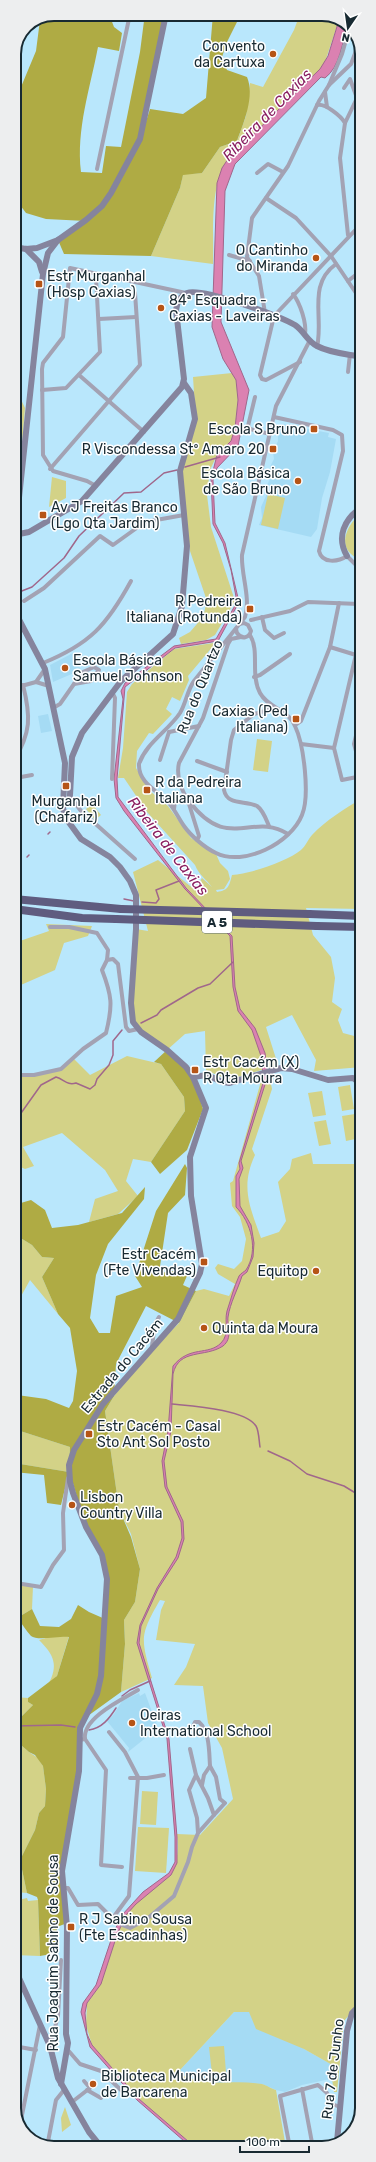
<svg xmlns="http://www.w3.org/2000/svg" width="376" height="2162" font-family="Rubik,sans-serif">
<rect width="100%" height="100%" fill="#b9e7fc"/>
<g fill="#a5dbf4">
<polygon points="282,424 329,433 328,437 336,439 330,472 322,498 317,529 311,537 259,525 262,518 261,507 266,496 266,487 270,479 270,467 274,459 273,452 278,441 278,430"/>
<polygon points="73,653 81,670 53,682 50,665"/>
<polygon points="48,714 52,731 41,733 38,716"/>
<polygon points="139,1693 140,1696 145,1693 158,1728 128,1752 129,1748 107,1721 114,1714 122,1701"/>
<polygon points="234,2012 249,2012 304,2049 334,2066 335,2078 302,2085 285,2092 276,2090 262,2084 208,2083 193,2080 182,2075 180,2070"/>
</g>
<g fill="#d3d287">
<path d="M300,14H327L339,20L325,62L320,69L228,159C209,187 214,231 213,264L151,256L180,188L183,174L202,173L220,147L237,141L246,116L250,83L263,87L294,30Z"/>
<polygon points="20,346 17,391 25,408 22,445 14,443 14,353"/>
<polygon points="232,373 236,380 238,400 235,428 231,441 217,455 210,470 207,495 211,527 235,601 215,635 206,640 181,644 179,638 190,632 203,617 207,601 190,551 182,472 196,424 193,377"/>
<polygon points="52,477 66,481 66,498 49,507"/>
<polygon points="268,494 285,498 278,529 261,525"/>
<path d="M362,512V561C358,559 354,557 351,554C337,541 351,521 362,512Z"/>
<path d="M213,643L214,645L188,676L189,680L180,701L172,697L166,709L172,714L153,734L149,733L137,751L136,768L150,791L168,806L191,838L216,854L220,863L228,871L230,879L224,889L216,890L217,892C229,890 229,886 232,875C250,874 288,861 301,850C306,846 308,839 312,835C326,820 345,809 362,798V909L306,908L313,935L331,957L335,978L332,1002L342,1009L338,1020L343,1033L358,1037L362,1048V1067L314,1071L316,1060L292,1015L266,1027L278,1065L228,1080L206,1070L205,1031L185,1034L167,1050L144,1035L132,1019L136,929L148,931L133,872L158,860L195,890L202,878L212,887C206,879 199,875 195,865L147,812L124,778H118L123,748L127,692L132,684L174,649Z"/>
<polygon points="257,739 272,741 268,772 253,770"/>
<polygon points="92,804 101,815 95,820 86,809"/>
<polygon points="46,924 92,926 88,936 64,943 55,970 14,988 14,943 49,931"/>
<path d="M127,1056L161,1064L184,1097L185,1111L151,1162L133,1159L126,1181L138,1196L118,1214L89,1222L95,1199L118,1191L105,1170L62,1133L23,1147L34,1166L25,1169L14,1164V1074C41,1074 52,1077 73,1058L90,1075Z"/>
<path d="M270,1079L272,1089L252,1149L255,1155C240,1187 250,1207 261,1238L279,1232L286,1221L278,1182L290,1169L292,1159L311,1153L313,1164H362V1270H360L355,1290L362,1292V1302L357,1309L362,1312V2000L344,2021L337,2092H334L332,2079L335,2078L334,2066L304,2049L256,2029L249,2012H234L180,2070L182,2075C208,2088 234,2079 262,2084C266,2085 272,2089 276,2090L286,2148H196L139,2099L92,2045L86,2025L87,2003C108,1979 110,1944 125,1917C147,1878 183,1893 177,1834L200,1835L233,1799L222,1748L208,1723L203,1686L174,1685L186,1667L195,1644L156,1640L161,1610L165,1601L160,1600C139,1636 141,1639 152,1678L121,1692L125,1644L124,1620L135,1602L140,1569L131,1534L119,1509L105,1411L114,1396L153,1349L179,1323L196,1291L204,1289L229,1296L235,1284L218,1274L215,1268L218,1264L234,1269L242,1261L246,1239L240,1217L232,1206L230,1183L233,1181L261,1081Z"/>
<polygon points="350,1085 354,1109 342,1111 338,1087"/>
<polygon points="322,1091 326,1115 313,1117 308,1093"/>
<polygon points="355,1114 360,1138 346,1141 342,1116"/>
<polygon points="326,1120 331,1144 319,1146 314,1122"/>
<polygon points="14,1234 32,1245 42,1257 54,1258 42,1277 58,1314 30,1280 14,1309"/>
<polygon points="14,1429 70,1447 69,1472 14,1463"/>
<polygon points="16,1583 33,1586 32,1609 17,1618 14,1615"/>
<path d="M52,1636H69L57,1676L48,1685C59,1665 54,1655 39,1640Z"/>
<polygon points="14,1697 28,1698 28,1702 33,1705 14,1724"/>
<polygon points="14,1739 29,1752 38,1758 43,1766 46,1789 45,1806 39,1813 35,1830 20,1860 27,1893 16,1892 19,1872 15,1870 16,1857 14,1852"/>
<polygon points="142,1791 158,1792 156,1825 140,1824"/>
<polygon points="138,1827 169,1828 166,1873 135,1871"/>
<polygon points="27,1898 28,1901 38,1900 40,1956 14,1955 14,1903 18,1902 18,1900"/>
<polygon points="224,2046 226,2073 212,2074 209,2047"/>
<polygon points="65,2107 71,2125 62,2132 61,2118"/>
</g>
<g fill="#afab44">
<path d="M54,14H109L114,27L122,33L119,51L98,47C90,89 76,129 81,172L102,173L106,146L121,147L140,52L144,21L141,14H165L142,134L150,109L183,114L206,98L213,14H241L227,42L222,57L227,70L247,77C255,96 244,122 237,141L220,147L202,173L183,175L180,188L151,256L64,254L58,240L86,221L46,219L26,213L14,197V112L21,87L36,51L40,20Z"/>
<polygon points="167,1050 193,1077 203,1109 187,1150 160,1174 151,1162 185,1111 184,1097 161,1064 154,1062"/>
<path d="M185,1164L187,1168L185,1195L168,1213L159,1273L190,1269L183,1285L196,1291L179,1323L146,1306L116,1364L114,1396L105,1411L119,1509L131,1537L140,1569L135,1602L124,1620L125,1644L121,1692L85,1718L82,1723L80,1763L62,1871L67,1923L57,1927V1953L40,1956L38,1900L37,1897L27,1893L20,1860L35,1830L39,1813L45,1806L46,1789L43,1766L35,1755L29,1752L14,1739V1724L33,1705L28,1702V1698L57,1676L69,1637C59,1636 37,1641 31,1636C26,1631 22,1623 17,1618L32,1609L40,1626L59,1627L71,1619L78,1605L89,1612L105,1619L107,1579L102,1555L86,1527L69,1470L70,1447L14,1429V1388L17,1395L46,1399L69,1408L73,1401L77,1371L70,1328L58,1314L42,1277L54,1258L42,1257L32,1245L14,1234V1205L31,1200L45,1210L52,1228L78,1225L122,1213L145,1187L144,1199L108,1244L96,1275L90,1318L99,1333H110L116,1296L142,1287L135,1276L156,1211Z"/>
<polygon points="14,1463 69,1472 61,1505 47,1503 44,1475 14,1472"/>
</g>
<path fill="#db81b1" stroke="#a0678b" d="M339,20L347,24C343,41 340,67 325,78L321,77L235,164L225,191L221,322L249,390L238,446L217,468L213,480L215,523L225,543L239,602L218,641L175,648L125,687L117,779L118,797L186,888L232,936L235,987L240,1009L255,1028L265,1053L268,1075L241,1161L243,1168L239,1179L240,1206L251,1225L254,1243L253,1257L247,1272L242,1276C238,1289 230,1303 228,1317C227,1327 233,1338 223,1346C205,1358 179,1348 173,1374L171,1431L164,1461L167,1487L183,1521L184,1539L178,1558L158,1589L141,1626L139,1643L169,1739L177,1837V1863L171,1875L136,1904L126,1915L117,1935L101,1984L87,2003L85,2013L87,2034L92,2045L139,2099L196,2148H192L137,2100L90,2047L81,2012L83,2003L96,1985L113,1934L122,1915L143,1892L169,1873L175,1862V1837L167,1739L137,1643L140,1625L157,1588L176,1557L182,1538L181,1522L165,1487L162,1461L168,1431L173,1366C190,1345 208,1356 221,1343C230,1334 224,1322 227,1311C231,1299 234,1287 239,1276C241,1273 244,1272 246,1270C259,1250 251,1222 236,1207V1176L240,1169L239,1163L263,1083L262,1059L252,1030L238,1011L233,987L230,936L185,889L124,811L116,798L114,779L123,699L121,691L125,683L174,646L216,639L237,602L231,570L223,543L213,524L211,479L217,455L231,441L235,428L238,400L236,380L223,359L212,327L217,183L222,168L228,159L320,69L328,56Z"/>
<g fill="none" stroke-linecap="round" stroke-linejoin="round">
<g stroke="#a0678b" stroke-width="1.5">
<polyline points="185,467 220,457"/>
<polyline points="14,594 32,587 64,558 79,536 124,493 141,492 164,473 177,470"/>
<polyline points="48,834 50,832"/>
<polyline points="27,857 29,855"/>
<polyline points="124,899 134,901"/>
<polyline points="142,902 156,903 159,899 156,890 179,881"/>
<polyline points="141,1023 157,1015 161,1010 198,988 210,984 233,962"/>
<path d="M14,1123L41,1085L56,1077C64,1079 67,1086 76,1083L90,1089L95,1085L97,1079L109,1065L113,1055V1041L122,1030"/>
<path d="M172,1404C191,1406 245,1409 256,1426C259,1431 259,1441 260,1447"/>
<polyline points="268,1451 290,1461 307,1474 344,1486 362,1497"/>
<polyline points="122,1696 130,1690 150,1681"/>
<polyline points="14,1726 61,1725 75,1727"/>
<path d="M89,1730C102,1728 109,1719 116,1708"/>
</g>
<g stroke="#a3a2b3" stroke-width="4">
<polyline points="329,85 351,64 359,43"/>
<polyline points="344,88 350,79 357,98 345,123"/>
<polyline points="325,92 327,107"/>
<path d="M317,105C325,103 341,116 345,123L340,158L348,235"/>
<polyline points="97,169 130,14"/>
<polyline points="257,173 268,164 283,172"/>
<polyline points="266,198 296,218 331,256 362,302"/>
<polyline points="229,255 250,261"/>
<polyline points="348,281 362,270"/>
<path d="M293,294C300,303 307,323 305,335"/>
<polyline points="265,313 259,276 247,257 252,218 288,166 319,101 329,85 342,54 350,26"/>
<polyline points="99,319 136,317"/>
<path d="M317,347C324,317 307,285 336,264"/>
<polyline points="300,362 266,380 262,379 260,375 274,316 362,223"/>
<polyline points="348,372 350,354"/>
<polyline points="79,375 144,432"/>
<polyline points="42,390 66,388 100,352 96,278"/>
<polyline points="255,397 248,426 250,429 270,434"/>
<path d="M274,417L333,430L342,435L343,451L319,551C322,564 338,562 347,556L362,571"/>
<polyline points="50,469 140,365 135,293"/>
<polyline points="96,486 87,481 53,471 43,455 42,369 43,363 63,337 70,268 186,293"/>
<polyline points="24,601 44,588 100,536 113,545 145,522 184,515"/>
<polyline points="262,617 265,630 274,638 284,633"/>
<polyline points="251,620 290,611 308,602 359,604"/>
<path d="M236,629L237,633C242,640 249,638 251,631L248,625L244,623L239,624"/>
<polyline points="362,629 334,748 342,780 362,776"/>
<path d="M250,635C260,651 250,674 260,693C268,708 289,710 295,726C304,745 310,796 302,815C291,843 244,867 216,853C205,848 191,836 184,826C179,819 175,810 169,803C158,791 138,783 139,764C146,743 168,731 180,713C186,703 187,691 194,681L245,617C251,598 241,575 242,555L276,406L309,342"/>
<path d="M241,637L231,639L228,644L203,718L179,763C176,775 181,791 189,801C228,853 252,811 288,834"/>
<polyline points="330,647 339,603"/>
<path d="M43,663C90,644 107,625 131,581"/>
<polygon points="94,667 99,670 91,681 74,684 83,672"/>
<polyline points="254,677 260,675 290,654"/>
<polyline points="36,682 49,686"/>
<polyline points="14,688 36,682 45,669"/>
<polyline points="112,692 115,698 112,779"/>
<polyline points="53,708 60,704 74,684"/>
<polyline points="362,711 354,744 362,773"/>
<polyline points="295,725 301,721 330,647 356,655"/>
<polyline points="169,732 199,726"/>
<polyline points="301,744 334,748"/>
<polyline points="160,760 169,732"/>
<path d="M14,761C31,732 31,717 23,685"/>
<polyline points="197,761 227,772"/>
<polyline points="14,785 21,777 32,775"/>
<polyline points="69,795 81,811 135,859"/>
<polyline points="189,804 199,836 197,840"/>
<polyline points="174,809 175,801 178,797 186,798"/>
<path d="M269,826C266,819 263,810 257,806C246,800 227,806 224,790L231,740L234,730L254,714L275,708"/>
<polyline points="50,927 69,927 97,933 108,950 107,960"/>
<polyline points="356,982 362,979"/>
<path d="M14,1075H34L61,1069L83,1049L106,1033C113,1005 112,996 102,970L107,960L113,959L118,964L126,1027L129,1031L138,1029"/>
<polyline points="152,1346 155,1324 159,1317"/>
<polyline points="16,1583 41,1587 53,1565 64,1550 63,1513 68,1478"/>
<path d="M192,1729L195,1722H199C210,1732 209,1752 210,1766L204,1775L202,1785"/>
<polyline points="109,1732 125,1752 138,1777 129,1896 115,1915 114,1920"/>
<path d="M85,1739C82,1718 123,1699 138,1690"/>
<polyline points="79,1740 85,1739 106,1770 101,1865 122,1867"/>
<polyline points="190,1749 196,1775 208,1798 214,1815 198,1833"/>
<polyline points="210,1766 216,1777 220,1799 225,1803 214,1815"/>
<polyline points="130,1778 147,1778 164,1775"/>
<polyline points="64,1888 68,1888 78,1905 98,1904 115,1921"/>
<polyline points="122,1925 130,1928 147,1919 174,1896 188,1862 192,1847 198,1833 197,1818 189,1790 196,1775"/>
<polyline points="14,2046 36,2050"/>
<polyline points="50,2046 58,2016 61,1960"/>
<polyline points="67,2049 80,2064 101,2071 122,2091"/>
<polyline points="302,2089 313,2148"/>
<polyline points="87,2090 101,2098"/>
<polyline points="72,2102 90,2088 84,2081"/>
<polyline points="20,2125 40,2025"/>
<polyline points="47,2147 56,2100 64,2090"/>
<polyline points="290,2148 280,2096 318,2085 327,2093 332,2104 340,2107"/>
</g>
<g stroke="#85849d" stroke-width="6">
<polyline points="14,247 26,249 37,248 58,240 86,220 102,206 111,193 140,139 166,14"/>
<polyline points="26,249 39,262 42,272"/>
<path d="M14,535L29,532L82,501L182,387L184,379L176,310C177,303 179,296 187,293C202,287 279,316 295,325C304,331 307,341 317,346C330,353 347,354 362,357"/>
<polyline points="14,544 43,274 48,253 58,240"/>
<path d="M347,556C336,537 344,519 362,507"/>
<polyline points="14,610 45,669 65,763 63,808 65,817 81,839 110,857 120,867 130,881 136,895 136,929 131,1003 133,1022 141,1032 167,1050 186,1067 193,1077 206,1108 190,1157 191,1196 202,1264 200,1273 178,1319 103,1404 74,1450 69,1465 70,1482 73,1493 86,1527 102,1555 107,1579 101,1676 97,1694 80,1728 79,1771 62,1871 67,1927 66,2034 68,2043 61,2084"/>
<polyline points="70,795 72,757 82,733 121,681 173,634 182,606 187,546 180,471 195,419 191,393 184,383"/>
<polyline points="193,1077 207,1075 220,1081 229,1083 281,1068 292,1069 328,1080 353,1078 362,1085"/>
<polyline points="14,1967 50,2046 58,2078 89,2132 102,2148"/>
<polyline points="337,2142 347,2031 352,2013 362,2003"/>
</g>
<g stroke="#5f5c7f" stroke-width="8">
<polyline points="14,899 121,909"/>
<polyline points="14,909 82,918 116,919"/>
<polyline points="309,914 362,916"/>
<polyline points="317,926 362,927"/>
</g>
<g stroke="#5f5c7f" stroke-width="8">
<polyline points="121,909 309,914"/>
<polyline points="116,919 317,926"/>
</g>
</g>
<g fill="#b65416" stroke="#fff" stroke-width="1.5">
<circle cx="273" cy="54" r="4"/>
<circle cx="316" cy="258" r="4"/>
<rect x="35" y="280" width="8" height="8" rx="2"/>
<circle cx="161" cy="308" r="4"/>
<rect x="310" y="425" width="8" height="8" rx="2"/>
<rect x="269" y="445" width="8" height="8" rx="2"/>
<circle cx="298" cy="481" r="4"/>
<rect x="39" y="511" width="8" height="8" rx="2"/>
<rect x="246" y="605" width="8" height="8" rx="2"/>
<circle cx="65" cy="668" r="4"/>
<rect x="292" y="715" width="8" height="8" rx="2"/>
<rect x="62" y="782" width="8" height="8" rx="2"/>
<rect x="143" y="786" width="8" height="8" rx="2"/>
<rect x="191" y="1066" width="8" height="8" rx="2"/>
<rect x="200" y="1258" width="8" height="8" rx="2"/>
<circle cx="316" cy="1271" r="4"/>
<circle cx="204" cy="1328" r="4"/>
<rect x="85" y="1430" width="8" height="8" rx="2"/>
<circle cx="72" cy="1505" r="4"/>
<circle cx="132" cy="1723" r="4"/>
<rect x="67" y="1923" width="8" height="8" rx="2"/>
<circle cx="93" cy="2084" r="4"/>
</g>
<g text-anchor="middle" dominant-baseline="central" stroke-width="3" stroke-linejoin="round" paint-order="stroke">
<rect fill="#fff" stroke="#5d6a70" stroke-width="1" x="202" y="911" width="30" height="22" rx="3"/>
<g font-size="13" font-weight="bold" fill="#182a32">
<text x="217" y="922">A 5</text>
</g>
<g font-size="14" fill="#182a32" stroke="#fff" text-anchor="start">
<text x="265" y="46" text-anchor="end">Convento<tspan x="265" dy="16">da Cartuxa</tspan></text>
<text x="308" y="250" text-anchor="end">O Cantinho<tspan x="308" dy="16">do Miranda</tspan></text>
<text x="47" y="276">Estr Murganhal<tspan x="47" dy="16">(Hosp Caxias)</tspan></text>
<text x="169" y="300">84ª Esquadra -<tspan x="169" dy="16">Caxias - Laveiras</tspan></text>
<text x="306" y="429" text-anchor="end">Escola S Bruno</text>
<text x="265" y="449" text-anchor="end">R Viscondessa Stº Amaro 20</text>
<text x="290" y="473" text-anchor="end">Escola Básica<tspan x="290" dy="16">de São Bruno</tspan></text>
<text x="51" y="507">Av J Freitas Branco<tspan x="51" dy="16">(Lgo Qta Jardim)</tspan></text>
<text x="242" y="601" text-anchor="end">R Pedreira<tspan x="242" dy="16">Italiana (Rotunda)</tspan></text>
<text x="73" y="660">Escola Básica<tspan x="73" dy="16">Samuel Johnson</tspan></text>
<text x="288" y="711" text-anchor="end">Caxias (Ped<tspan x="288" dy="16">Italiana)</tspan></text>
<text x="155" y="782">R da Pedreira<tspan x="155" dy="16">Italiana</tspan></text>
<text x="66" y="801" text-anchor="middle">Murganhal<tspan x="66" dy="16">(Chafariz)</tspan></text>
<text x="203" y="1062">Estr Cacém (X)<tspan x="203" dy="16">R Qta Moura</tspan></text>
<text x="196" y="1254" text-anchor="end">Estr Cacém<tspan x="196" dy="16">(Fte Vivendas)</tspan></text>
<text x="308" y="1271" text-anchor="end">Equitop</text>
<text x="212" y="1328">Quinta da Moura</text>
<text x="97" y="1426">Estr Cacém - Casal<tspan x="97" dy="16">Sto Ant Sol Posto</tspan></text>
<text x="80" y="1497">Lisbon<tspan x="80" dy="16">Country Villa</tspan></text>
<text x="140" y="1715">Oeiras<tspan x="140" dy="16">International School</tspan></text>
<text x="79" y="1919">R J Sabino Sousa<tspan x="79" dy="16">(Fte Escadinhas)</tspan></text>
<text x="101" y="2076">Biblioteca Municipal<tspan x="101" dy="16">de Barcarena</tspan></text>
</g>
<g font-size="14" fill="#182a32" stroke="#fff">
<text transform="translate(200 687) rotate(-68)">Rua do Quartzo</text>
<text transform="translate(122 1366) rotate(-50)">Estrada do Cacém</text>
<text transform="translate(53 1953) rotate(-90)">Rua Joaquim Sabino de Sousa</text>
<text transform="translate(333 2069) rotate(-83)">Rua 7 de Junho</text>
</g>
<g font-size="15" font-style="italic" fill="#891f61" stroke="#fff">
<text transform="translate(267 115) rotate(-46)">Ribeira de Caxias</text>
<text transform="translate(168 846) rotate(52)">Ribeira de Caxias</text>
</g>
</g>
<path d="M0 0H376V2162H0ZM54 21H322A33 33 0 0 1 355 54V2108A33 33 0 0 1 322 2141H54A33 33 0 0 1 21 2108V54A33 33 0 0 1 54 21Z" fill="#edeeef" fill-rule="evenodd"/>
<path fill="none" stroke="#182a32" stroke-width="2" d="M54 21H322A33 33 0 0 1 355 54V2108A33 33 0 0 1 322 2141H54A33 33 0 0 1 21 2108V54A33 33 0 0 1 54 21Z"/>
<g transform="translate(348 28) rotate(193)" stroke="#ffffff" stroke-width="3" paint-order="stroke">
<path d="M0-3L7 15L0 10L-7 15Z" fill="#182a32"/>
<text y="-6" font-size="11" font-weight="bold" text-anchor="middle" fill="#182a32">N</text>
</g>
<path d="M240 2146v6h69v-6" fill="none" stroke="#182a32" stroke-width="2"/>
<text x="246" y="2146" font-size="12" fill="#182a32" stroke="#ffffff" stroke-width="3" paint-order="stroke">100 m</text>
</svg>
